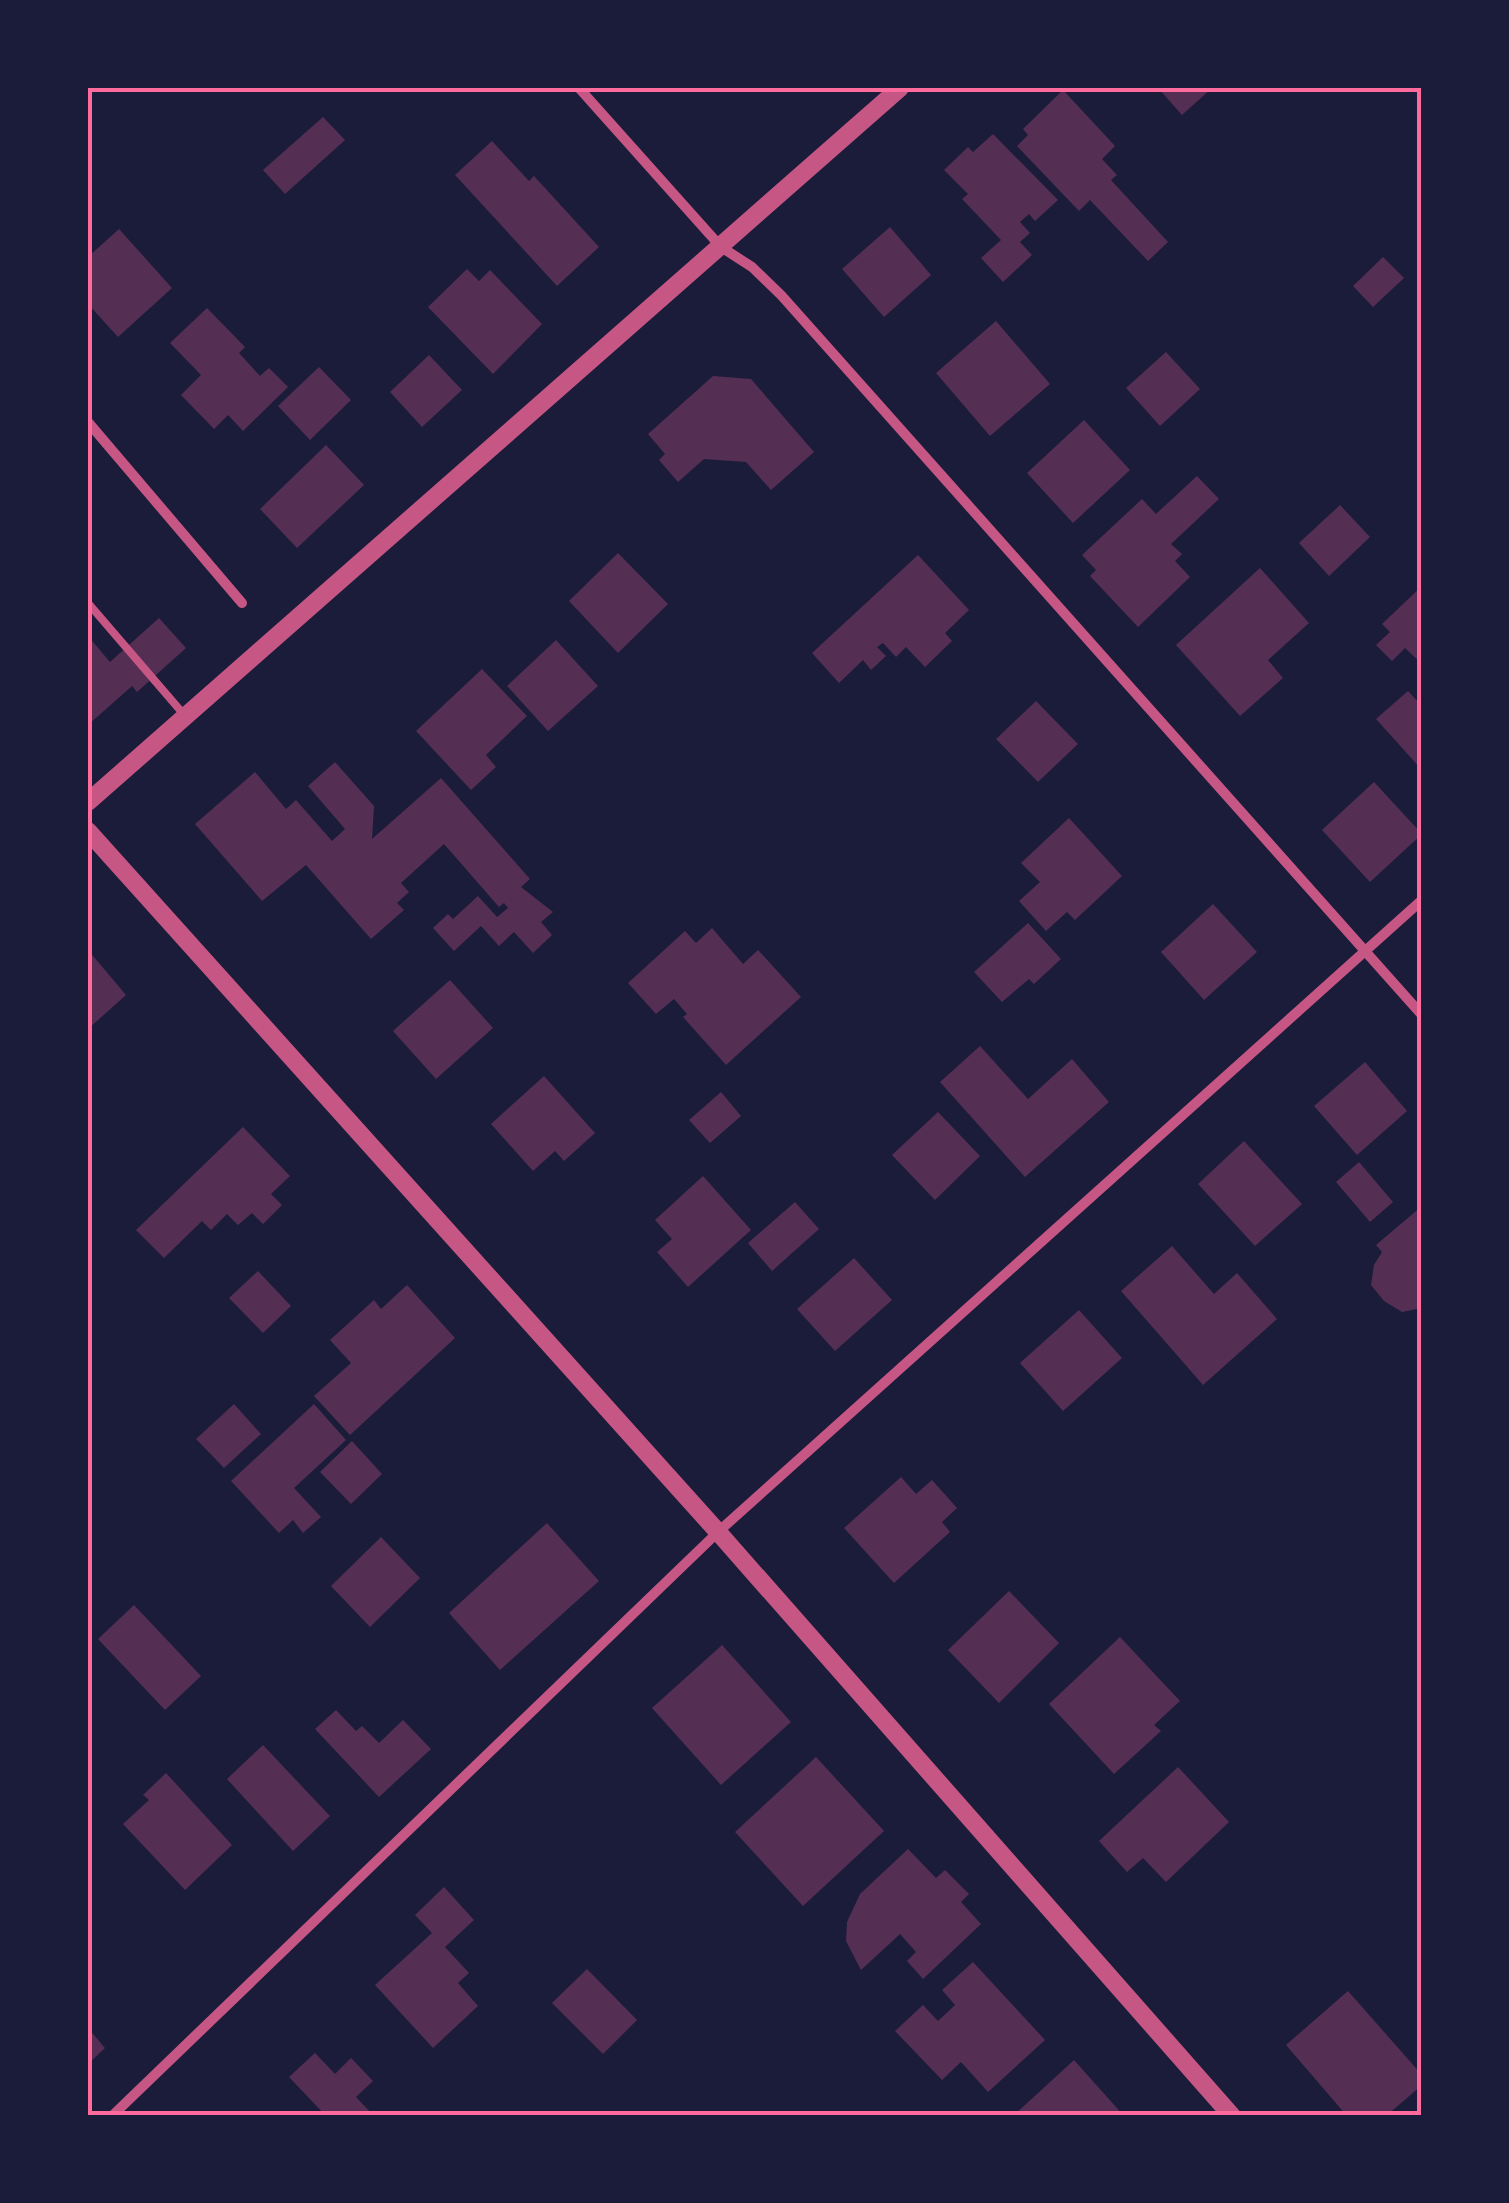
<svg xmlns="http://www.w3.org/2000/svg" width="1509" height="2203" font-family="'PT Sans Narrow',sans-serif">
<rect width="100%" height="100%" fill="#1b1b3a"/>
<g fill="#542f53">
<polygon points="1158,88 1212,88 1182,115"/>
<polygon points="1063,90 1115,146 1102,159 1117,175 1111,180 1168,242 1148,261 1090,200 1079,211 1017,146 1028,135 1023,129"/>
<polygon points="323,117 345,140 285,194 263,170"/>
<polygon points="993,134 1058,200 1035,221 1029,214 1020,222 1030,233 1020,242 1032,255 1003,282 981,258 1001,240 962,199 968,194 944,170 968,147 973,152"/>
<polygon points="492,141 529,181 534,176 599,247 557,286 455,175"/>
<polygon points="890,227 931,275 884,317 842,269"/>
<polygon points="119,229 172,288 118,337 88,304 88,257"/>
<polygon points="1383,257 1404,278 1373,307 1353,286"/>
<polygon points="467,269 479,281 490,270 542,324 493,374 428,307"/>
<polygon points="207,308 245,347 239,353 260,376 269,368 288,387 243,431 228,415 214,429 181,395 201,375 170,343"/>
<polygon points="996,321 1050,384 990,436 936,373"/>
<polygon points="1166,352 1200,389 1160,426 1126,388"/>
<polygon points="429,355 462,390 422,427 390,392"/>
<polygon points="319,367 351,400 310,440 278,406"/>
<polygon points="713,376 751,379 814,452 771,490 746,462 704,459 678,482 659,460 665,454 648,434"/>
<polygon points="1084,420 1130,470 1073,523 1027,473"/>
<polygon points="326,445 364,485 297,548 260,509"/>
<polygon points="1197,476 1219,499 1171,544 1182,554 1175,561 1190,577 1138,627 1090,576 1096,570 1082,555 1142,499 1156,514"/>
<polygon points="1340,505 1370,537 1329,576 1299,543"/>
<polygon points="618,553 668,604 618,653 569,601"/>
<polygon points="918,555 969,610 945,633 952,641 925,667 906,647 896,657 883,643 877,647 886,656 871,670 863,660 839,683 812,653"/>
<polygon points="1260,568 1309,623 1268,660 1283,678 1240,716 1176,645"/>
<polygon points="1422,586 1422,664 1405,648 1392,661 1376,645 1390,632 1382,624"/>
<polygon points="159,618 186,648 137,692 132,686 88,725 88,636 110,662"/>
<polygon points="556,640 598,686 548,731 507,686"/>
<polygon points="482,669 527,716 486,755 496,767 471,790 416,731"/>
<polygon points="1408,691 1422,706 1422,770 1376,719"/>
<polygon points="1036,701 1078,744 1038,782 996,739"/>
<polygon points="335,762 374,806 372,839 441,778 530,879 521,887 553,912 541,922 552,935 533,953 514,932 499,946 481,926 454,951 433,928 448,914 453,919 478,896 497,917 508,908 504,903 499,907 444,844 401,883 409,892 397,903 404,910 371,939 306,865 262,901 195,824 255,772 286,809 296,800 332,841 345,829 308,786"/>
<polygon points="1374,782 1422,834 1370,882 1322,830"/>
<polygon points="1069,818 1122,876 1075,920 1067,912 1046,931 1019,901 1040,882 1021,863"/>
<polygon points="1213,904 1257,952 1204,1000 1161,952"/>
<polygon points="1028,923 1061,959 1034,984 1029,979 1002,1002 974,972"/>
<polygon points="712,928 743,964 758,950 801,997 726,1065 683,1017 687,1014 674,999 656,1014 628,983 685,931 696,943"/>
<polygon points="88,950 126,995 88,1029"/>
<polygon points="450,980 493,1028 436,1079 393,1031"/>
<polygon points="980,1046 1028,1099 1072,1059 1109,1102 1025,1177 940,1082"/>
<polygon points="1365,1062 1407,1111 1357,1155 1314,1106"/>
<polygon points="544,1076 595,1133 564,1161 555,1151 533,1171 491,1124"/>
<polygon points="721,1092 741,1116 710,1143 689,1120"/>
<polygon points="938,1112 980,1156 935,1200 892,1155"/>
<polygon points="243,1127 290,1176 271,1194 282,1205 263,1224 252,1213 238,1225 227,1214 211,1230 202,1221 164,1258 136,1230"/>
<polygon points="1244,1141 1302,1204 1255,1246 1198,1184"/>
<polygon points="1359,1162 1393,1202 1370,1222 1336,1182"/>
<polygon points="703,1176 751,1230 688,1287 657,1252 672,1239 655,1220"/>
<polygon points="795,1202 819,1229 772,1271 748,1243"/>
<polygon points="1422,1206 1422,1308 1402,1312 1384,1301 1371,1285 1374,1265 1382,1252 1376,1245"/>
<polygon points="1172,1246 1214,1294 1237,1273 1277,1319 1203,1385 1121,1291"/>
<polygon points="854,1258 892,1300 835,1351 797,1309"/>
<polygon points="258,1271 291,1306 263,1333 229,1298"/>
<polygon points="407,1285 455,1338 350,1435 314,1396 351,1363 330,1340 374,1300 381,1309"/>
<polygon points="1079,1310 1122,1358 1063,1411 1020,1363"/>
<polygon points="234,1404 261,1434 224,1468 196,1439"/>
<polygon points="314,1404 346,1440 294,1488 321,1517 303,1533 293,1520 279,1533 231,1481"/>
<polygon points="352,1441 382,1474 351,1504 320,1472"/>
<polygon points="901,1477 916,1494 932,1480 957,1508 942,1522 950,1532 894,1583 844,1528"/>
<polygon points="547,1523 599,1581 500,1670 449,1613"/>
<polygon points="381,1537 420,1578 370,1627 331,1586"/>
<polygon points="1009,1591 1059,1643 999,1703 948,1650"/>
<polygon points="134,1605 201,1676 165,1710 98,1639"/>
<polygon points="1120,1637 1180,1701 1154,1725 1161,1731 1114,1774 1049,1704"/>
<polygon points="722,1645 791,1722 721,1785 652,1708"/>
<polygon points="336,1710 356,1731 362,1726 379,1743 403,1720 431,1749 379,1797 315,1729"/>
<polygon points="263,1745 330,1816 293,1851 227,1779"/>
<polygon points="816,1757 884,1831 803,1906 735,1832"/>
<polygon points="1178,1767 1229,1822 1166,1882 1143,1858 1127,1872 1099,1841"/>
<polygon points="166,1773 232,1845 185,1890 123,1824 149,1800 143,1795"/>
<polygon points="908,1849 936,1878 945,1870 969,1894 961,1902 981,1924 923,1979 907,1961 916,1952 900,1934 861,1970 846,1941 847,1922 860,1894"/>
<polygon points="444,1887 474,1920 445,1947 469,1973 458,1983 478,2006 433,2048 375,1985 432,1933 415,1915"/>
<polygon points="973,1962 1045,2040 988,2092 961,2062 942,2080 895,2031 923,2005 938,2021 955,2005 942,1990"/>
<polygon points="587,1969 637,2020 603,2054 552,2003"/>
<polygon points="1348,1991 1422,2075 1422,2085 1386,2116 1347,2116 1286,2045"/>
<polygon points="88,2028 105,2048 88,2064"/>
<polygon points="315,2053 335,2074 351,2058 373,2081 356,2097 374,2116 326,2116 289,2077"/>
<polygon points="1074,2060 1124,2116 1013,2116"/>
</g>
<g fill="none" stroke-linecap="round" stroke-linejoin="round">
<polyline stroke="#c65784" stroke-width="8" points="88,603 186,717"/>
<g stroke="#c65784" stroke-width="10">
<polyline points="579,88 721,247 752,267 781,295 1422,1015"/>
<polyline points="88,422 242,603"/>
<polyline points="112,2116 718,1532 1422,900"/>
</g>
<g stroke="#c65784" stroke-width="18">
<polyline points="88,802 900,88"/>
<polyline points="88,831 718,1532 1232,2116"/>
</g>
</g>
<rect width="1509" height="2203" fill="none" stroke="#1b1b3a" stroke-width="180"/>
<rect x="90" y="90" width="1329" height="2023" fill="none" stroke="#ff6b9d" stroke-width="4"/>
</svg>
